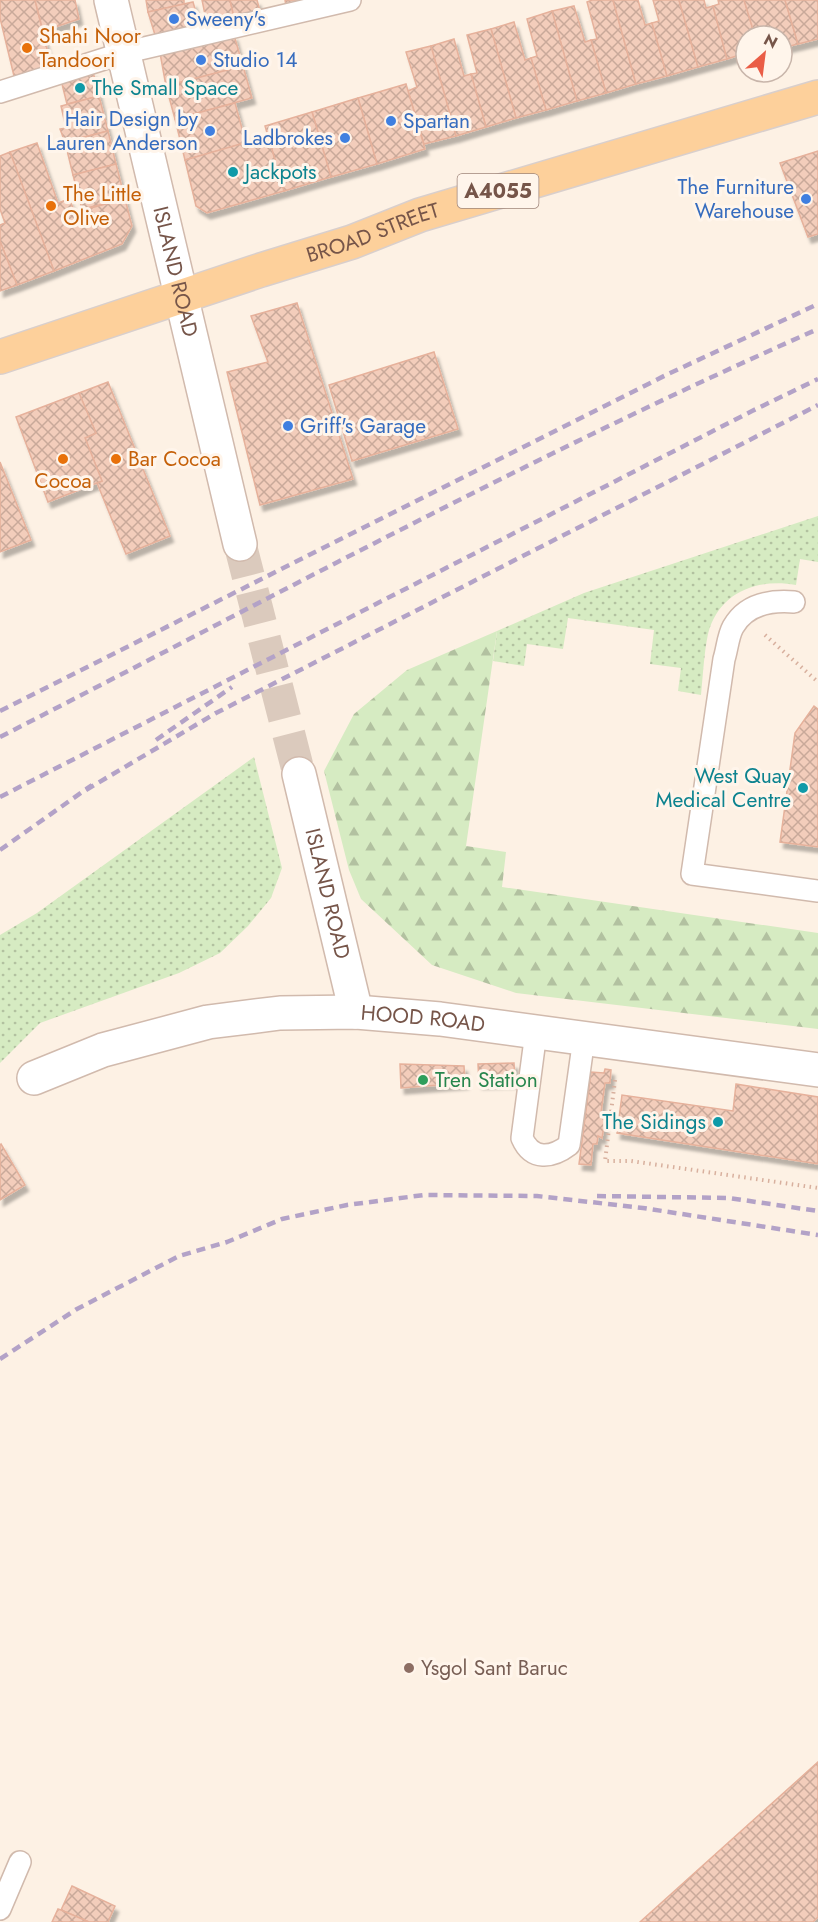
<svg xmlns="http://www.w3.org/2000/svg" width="818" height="1922" font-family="Jost,sans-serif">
<defs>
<pattern id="grass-dots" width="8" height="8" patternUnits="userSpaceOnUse" patternTransform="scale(1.5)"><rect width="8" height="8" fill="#d6ebc2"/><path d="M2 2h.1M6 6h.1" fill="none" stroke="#b2c1a0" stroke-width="1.8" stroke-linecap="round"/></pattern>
<pattern id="forest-firs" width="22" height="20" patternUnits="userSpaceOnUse" patternTransform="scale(1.5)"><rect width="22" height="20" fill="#d6ebc2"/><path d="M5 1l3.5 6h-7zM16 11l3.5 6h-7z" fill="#b2c1a0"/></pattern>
<pattern id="building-cross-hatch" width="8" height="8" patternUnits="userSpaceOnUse" patternTransform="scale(1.5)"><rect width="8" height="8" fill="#f3cdbb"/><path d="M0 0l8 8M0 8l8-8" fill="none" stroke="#c9a99a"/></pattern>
<filter id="shadow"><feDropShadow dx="3.5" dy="6" stdDeviation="1.5" flood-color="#0004"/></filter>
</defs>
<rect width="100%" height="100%" fill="#fdf1e4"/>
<g fill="url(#grass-dots)">
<path d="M818,516V562L800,559L796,585C757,578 719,592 708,634C704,653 703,675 701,695L678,691L681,668L650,664L654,630L568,618L563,649L527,644L524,666L493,661L497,631L584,593Z"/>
<polygon points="254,757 282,868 271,898 248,926 220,953 179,973 40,1023 0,1063 0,935 37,913"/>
</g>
<polygon fill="url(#forest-firs)" points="497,631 466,846 506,852 502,887 818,933 818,1029 516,993 432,965 361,899 349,870 324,771 354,714 407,670"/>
<g fill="url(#building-cross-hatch)" stroke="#e6b19b" stroke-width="1.5" filter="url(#shadow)">
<polygon points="0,0 35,0 51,65 14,76 0,18"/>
<polygon points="35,0 75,0 79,19 43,31"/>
<polygon points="146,0 184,0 184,4 148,12"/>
<polygon points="202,0 230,0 234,17 207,24"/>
<polygon points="230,0 257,0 260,11 234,17"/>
<polygon points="285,0 309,0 286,6"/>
<polygon points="592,0 613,0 636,84 606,93 591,40 597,39 587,2"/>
<polygon points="613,0 638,0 645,25 652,23 667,76 636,84"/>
<polygon points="653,0 679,0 698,67 667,76 652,23 659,21"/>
<polygon points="679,0 704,0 706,8 713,6 727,59 698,67"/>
<polygon points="718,0 744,0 755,36 746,36 746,53 727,59 713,6 719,4"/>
<polygon points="744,0 785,0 798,44 782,48 782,36 755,36"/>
<polygon points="785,0 818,0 818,39 798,44"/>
<polygon points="193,2 200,26 155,35 148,12"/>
<polygon points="574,6 585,42 591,40 606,93 577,101 552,11"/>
<polygon points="552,11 577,101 546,110 531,58 537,56 527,19"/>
<polygon points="514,22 525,60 531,58 546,110 516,118 491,29"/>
<polygon points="491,29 516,118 486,127 471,74 477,73 467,35"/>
<polygon points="234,35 243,66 166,86 160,53"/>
<polygon points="454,39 464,76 471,74 486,127 456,136 431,46"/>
<polygon points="431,46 456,136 424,144 408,91 417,87 406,52"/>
<polygon points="243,66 252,98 175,119 166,86"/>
<polygon points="93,72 99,96 67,104 61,80"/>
<polygon points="406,84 425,149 377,164 358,98"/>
<polygon points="99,96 108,131 65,142 60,129 66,128 61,106"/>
<polygon points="358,98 377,164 331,177 312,112"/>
<polygon points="235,103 246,143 185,160 175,119"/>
<polygon points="312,112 331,177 284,191 265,126"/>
<polygon points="108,131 116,164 73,175 65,142"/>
<polygon points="268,136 284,191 207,213 196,206 185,160"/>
<polygon points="37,143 58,203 69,199 75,212 125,199 132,226 122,244 54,271 10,152"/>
<polygon points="818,151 818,234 808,237 780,163"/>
<polygon points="10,152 54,271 17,285 0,241 0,225 5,223 0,209 0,156"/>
<polygon points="116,164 125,199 82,209 73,175"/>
<polygon points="0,241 17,285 0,291"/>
<polygon points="297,303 353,479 260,505 227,372 268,362 251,316"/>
<polygon points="434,352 458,429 352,461 329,385"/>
<polygon points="108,382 170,536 126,554 97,483 102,481 85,438 96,433 79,393"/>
<polygon points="79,393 96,433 85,438 102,481 48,502 16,417"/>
<polygon points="0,462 31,540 0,552"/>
<polygon points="814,706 818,709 818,847 780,842 795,733"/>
<polygon points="514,1063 515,1082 479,1083 478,1064"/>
<polygon points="400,1064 464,1066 465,1083 401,1088"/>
<polygon points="605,1069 611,1070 610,1083 605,1083 601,1113 606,1114 602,1138 598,1136 597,1144 593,1144 591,1165 579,1164 591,1072 604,1073"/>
<polygon points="736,1084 818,1097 818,1164 617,1133 622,1095 733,1111"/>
<polygon points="1,1144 25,1185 0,1200 0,1145"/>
<polygon points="818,1762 818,1917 813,1922 640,1922"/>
<polygon points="72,1886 115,1906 108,1922 89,1922 61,1910"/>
<polygon points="58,1909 61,1910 89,1922 52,1922"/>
</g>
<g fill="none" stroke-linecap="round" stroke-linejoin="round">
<polyline stroke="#dbcabd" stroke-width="33" stroke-dasharray="33 16" stroke-linecap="butt" points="240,544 299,774"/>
<defs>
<g id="lane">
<polyline points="0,92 123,53 350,0"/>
<path d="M794,602C770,600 746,604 733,627C728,636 727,650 724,659L692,874L818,891"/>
<path d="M536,1032L522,1138C532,1161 552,1158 569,1145L584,1038"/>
<polyline points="0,1909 20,1862"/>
</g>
<g id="street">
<path id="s1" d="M111,0L240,544"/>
<path id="s2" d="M299,774L356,1012"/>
<path id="s3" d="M34,1078L103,1050L208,1022L280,1013L356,1012L440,1019L818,1070"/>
</g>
<g id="primary">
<path id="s4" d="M0,357L261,270L352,242L420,215L818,97"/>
</g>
</defs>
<use href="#lane" stroke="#d1baad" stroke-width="24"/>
<use href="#street" stroke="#d1baad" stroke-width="36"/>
<use href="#primary" stroke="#d9cfcc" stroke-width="36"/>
<g stroke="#d8b09e" stroke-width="4" stroke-dasharray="1.5 4.5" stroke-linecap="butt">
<polyline points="765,635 818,682"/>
<polyline points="615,1080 605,1161 631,1161 818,1188"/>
</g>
<use href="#lane" stroke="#fff" stroke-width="21"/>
<use href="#street" stroke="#fff" stroke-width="33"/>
<use href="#primary" stroke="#fdd09b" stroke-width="33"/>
<g stroke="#b3a2c7" stroke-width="4.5" stroke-dasharray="9 6" stroke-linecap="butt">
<polyline points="0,711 666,375 818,304"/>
<path d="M0,737C271,598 539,452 818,329"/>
<polyline points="156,740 232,687"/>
<polyline points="86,790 216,713 818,405"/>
<polyline points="0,797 752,411 818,379"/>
<polyline points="0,850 92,785"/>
<polyline points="597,1196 729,1198 818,1211"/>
<polyline points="0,1359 77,1309 179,1256 227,1242 282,1219 347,1205 424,1195 537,1196 643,1208 818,1235"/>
</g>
</g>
<g fill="#3f7fe0" stroke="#fff5eb" stroke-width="2">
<circle cx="174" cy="19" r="6"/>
<circle cx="201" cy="60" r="6"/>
<circle cx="391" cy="121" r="6"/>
<circle cx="210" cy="131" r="6"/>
<circle cx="345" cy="138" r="6"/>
<circle cx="806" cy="199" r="6"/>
<circle cx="288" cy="426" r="6"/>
</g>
<g fill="#e8710a" stroke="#fff5eb" stroke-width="2">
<circle cx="27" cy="48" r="6"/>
<circle cx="51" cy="206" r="6"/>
<circle cx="63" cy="459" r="6"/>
<circle cx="116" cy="459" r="6"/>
</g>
<g fill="#0f9aa8" stroke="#fff5eb" stroke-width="2">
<circle cx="80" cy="88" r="6"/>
<circle cx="233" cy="172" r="6"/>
<circle cx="803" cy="788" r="6"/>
<circle cx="718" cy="1122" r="6"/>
</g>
<circle fill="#2e9e5b" stroke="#fff5eb" stroke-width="2" cx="423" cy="1080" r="6"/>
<circle fill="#8d6e63" stroke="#fff5eb" stroke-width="2" cx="409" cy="1668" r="6"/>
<g text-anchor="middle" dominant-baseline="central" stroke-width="6" stroke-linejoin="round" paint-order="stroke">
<rect fill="#fff5eb" stroke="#9f857a" stroke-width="1.5" x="457.5" y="174" width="81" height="34" rx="4.5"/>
<g font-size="20" font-weight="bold" fill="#765549">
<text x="498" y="191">A4055</text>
</g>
<g font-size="21" fill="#366cbe" stroke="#fff5eb" text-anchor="start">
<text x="186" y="19">Sweeny's</text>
<text x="213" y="60">Studio 14</text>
<text x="198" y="119" text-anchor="end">Hair Design by<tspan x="198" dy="24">Lauren Anderson</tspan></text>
<text x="403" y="121">Spartan</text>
<text x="333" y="138" text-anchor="end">Ladbrokes</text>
<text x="794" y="187" text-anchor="end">The Furniture<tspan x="794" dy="24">Warehouse</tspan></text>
<text x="300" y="426">Griff's Garage</text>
</g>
<g font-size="21" fill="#c56008" stroke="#fff5eb" text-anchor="start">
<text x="39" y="36">Shahi Noor<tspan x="39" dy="24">Tandoori</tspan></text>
<text x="63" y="194">The Little<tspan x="63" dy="24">Olive</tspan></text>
<text x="128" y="459">Bar Cocoa</text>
<text x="63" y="481" text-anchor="middle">Cocoa</text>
</g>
<g font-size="21" fill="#0d838f" stroke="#fff5eb" text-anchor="start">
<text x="92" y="88">The Small Space</text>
<text x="245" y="172">Jackpots</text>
<text x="791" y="776" text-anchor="end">West Quay<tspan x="791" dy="24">Medical Centre</tspan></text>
<text x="706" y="1122" text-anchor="end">The Sidings</text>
</g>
<g font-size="21" fill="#765549" stroke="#fff5eb">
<text stroke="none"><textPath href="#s4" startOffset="393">BROAD STREET</textPath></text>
<text stroke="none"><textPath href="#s1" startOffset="279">ISLAND ROAD</textPath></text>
<text stroke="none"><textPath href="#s2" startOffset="123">ISLAND ROAD</textPath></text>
<text stroke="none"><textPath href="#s3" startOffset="399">HOOD ROAD</textPath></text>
</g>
<g font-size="21" fill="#27864d" stroke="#fff5eb" text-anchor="start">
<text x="435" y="1080">Tren Station</text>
</g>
<g font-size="21" fill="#785e54" stroke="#fff5eb" text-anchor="start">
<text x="421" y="1668">Ysgol Sant Baruc</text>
</g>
</g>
<g transform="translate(764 54) rotate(28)"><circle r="28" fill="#fff5eb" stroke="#c8b5aa" stroke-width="1.5"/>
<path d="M0-4.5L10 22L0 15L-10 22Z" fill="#ea5d46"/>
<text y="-9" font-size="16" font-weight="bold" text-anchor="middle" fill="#765549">N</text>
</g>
</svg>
